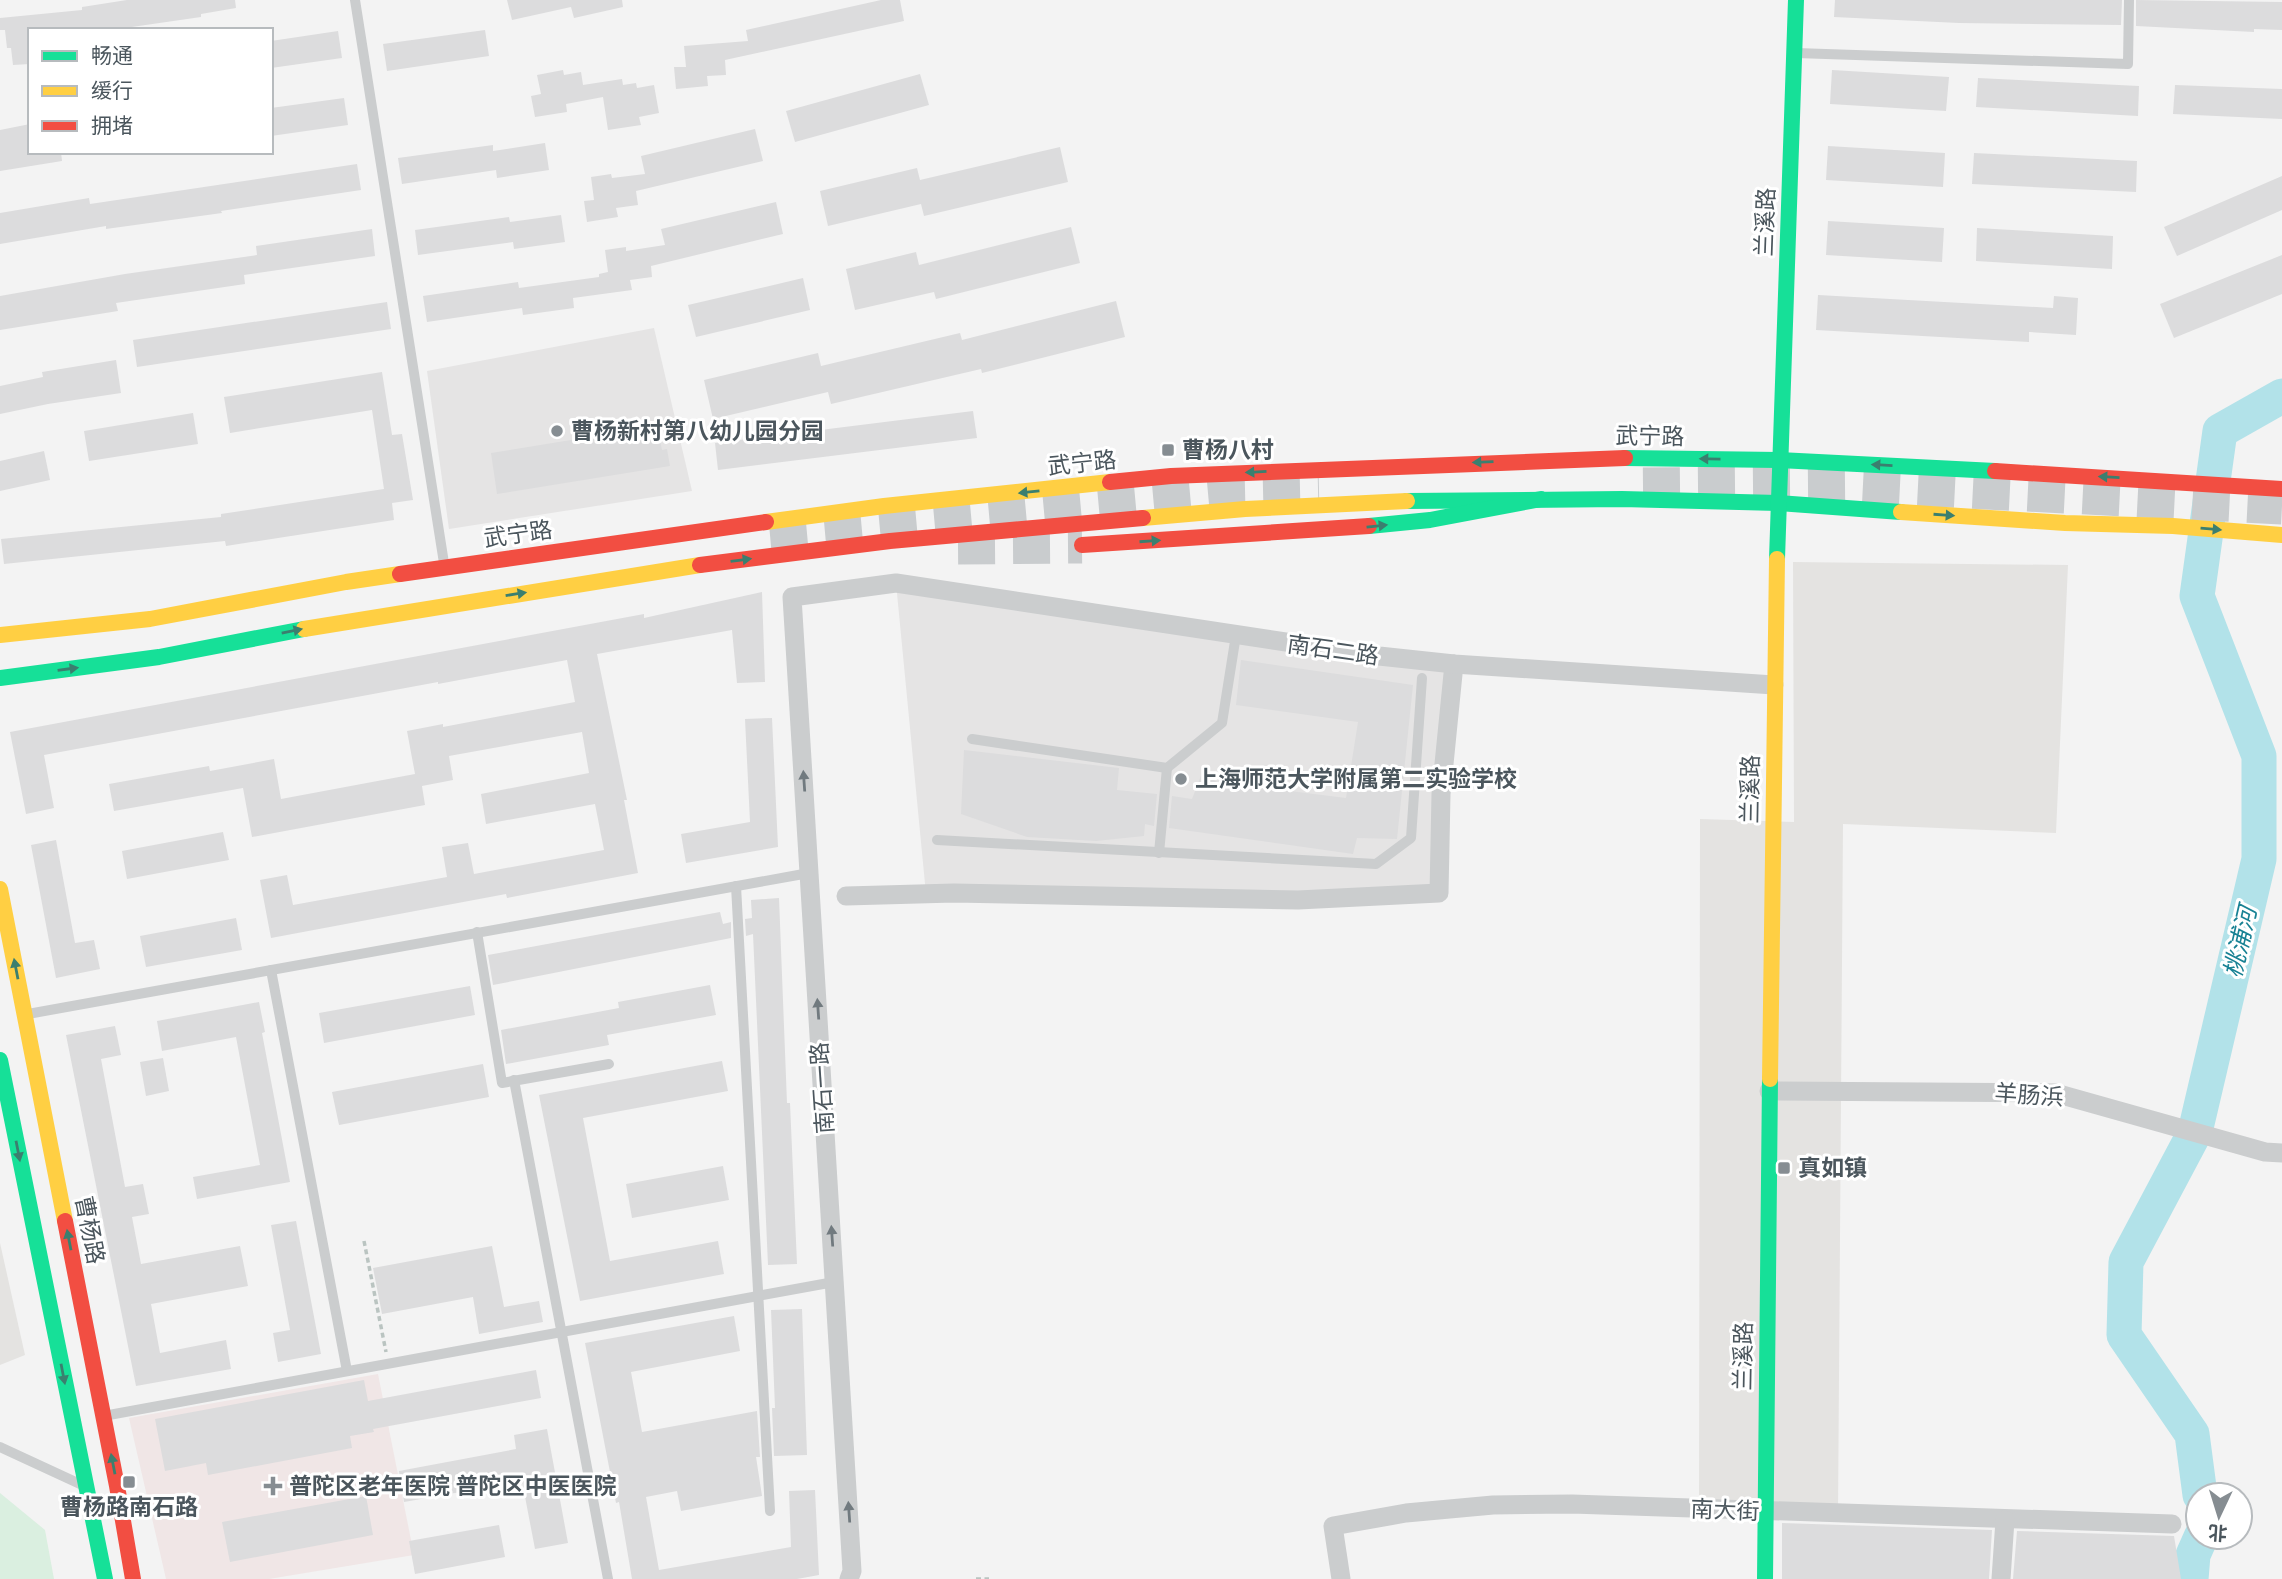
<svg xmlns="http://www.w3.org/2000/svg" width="2282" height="1579" font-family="'DM Sans','Noto Sans SC',sans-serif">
<rect width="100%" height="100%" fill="#f3f3f3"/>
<g fill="#e4e3e1">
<polygon points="1793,562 2068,565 2056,833 1843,824 1838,1514 1699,1509 1700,819 1794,822"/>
<polygon points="0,1243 25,1355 0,1365"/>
</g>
<g fill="#e5e4e4">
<polygon points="654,328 692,491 449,529 427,371"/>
<polygon points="896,583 1454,664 1439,893 926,894"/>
</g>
<polygon fill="#f0e6e6" points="378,1374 414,1555 269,1579 166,1579 129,1418"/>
<polygon fill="#daefe0" points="0,1493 45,1530 54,1579 0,1579"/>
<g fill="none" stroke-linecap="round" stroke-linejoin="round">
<g stroke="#b2e2e9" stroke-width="35">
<polyline points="2200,1495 2192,1434 2124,1335 2126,1262 2195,1132 2259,859 2259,756 2197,596 2220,431 2282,396"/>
<polyline points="2191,1579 2193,1555 2201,1537"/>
</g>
</g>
<g fill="#dcdcdd">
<polygon points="127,0 235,0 236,8 201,14 201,17 111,30 30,30 30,64 13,65 11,48 7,48 5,30 0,30 0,18 82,10 82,7"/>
<polygon points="507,0 622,0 623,7 574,18 571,7 512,20"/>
<polygon points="881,0 900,0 904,21 725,60 726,75 707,76 708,86 676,89 674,67 686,67 684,46 748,41 746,30"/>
<polygon points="1835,0 2122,0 2121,25 1959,23 1834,17"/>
<polygon points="2136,0 2282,2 2282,30 2254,29 2254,32 2136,26"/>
<polygon points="485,30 489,56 387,71 383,44"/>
<polygon points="338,31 342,58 271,68 271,41"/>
<polygon points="563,70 564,75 581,72 583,85 622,79 623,85 636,83 637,88 654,85 659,113 639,117 641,125 608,130 603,97 566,104 567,112 535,117 531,96 541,94 537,75"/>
<polygon points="1832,70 1949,77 1946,111 1830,104"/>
<polygon points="920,74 929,105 795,142 786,111"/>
<polygon points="1978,78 2139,86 2138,116 1976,107"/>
<polygon points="2175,85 2282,89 2282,119 2173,114"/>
<polygon points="344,98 348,125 271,136 271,108"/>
<polygon points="30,124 30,152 61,152 62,161 0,171 0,130"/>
<polygon points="755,129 763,161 636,191 638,205 616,208 618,217 587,222 584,201 594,200 591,177 611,174 612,178 645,174 641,156"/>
<polygon points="545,143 549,170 497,178 496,170 402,184 398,158 493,145 493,151"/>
<polygon points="1828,146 1945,153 1943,187 1826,180"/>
<polygon points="1060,147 1068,182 924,216 921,204 828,226 820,191 917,168 920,180"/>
<polygon points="1974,153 2137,161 2136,192 1972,184"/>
<polygon points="357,164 361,190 221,211 222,213 106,229 106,226 0,244 0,213 89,198 90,204"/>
<polygon points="2282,176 2282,210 2177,256 2164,227"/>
<polygon points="776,202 783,234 651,266 652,277 630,280 632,290 573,298 574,308 523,315 522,308 427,322 423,296 518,282 519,288 599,277 599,274 608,272 605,250 626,247 626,251 665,245 661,229"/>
<polygon points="561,215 565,242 514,249 513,242 418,255 415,230 509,217 510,222"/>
<polygon points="1828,221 1944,228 1942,262 1826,255"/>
<polygon points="1071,227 1080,263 936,299 934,292 855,310 846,269 916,252 919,265"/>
<polygon points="1977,228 2113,236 2112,269 1976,261"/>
<polygon points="372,229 375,256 244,275 245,284 116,303 118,311 0,330 0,296 125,274 257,255 256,246"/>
<polygon points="2282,255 2282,294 2174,338 2160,304"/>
<polygon points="803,278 810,310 696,337 688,305"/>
<polygon points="1818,295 2053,308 2054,296 2078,298 2076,335 2029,332 2029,342 1816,330"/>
<polygon points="1116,301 1125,337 982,373 981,369 831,404 828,392 713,419 704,380 818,353 821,366 960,333 962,340"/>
<polygon points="387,302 391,329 137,367 133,340"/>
<polygon points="116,360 121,393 48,404 0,414 0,386 43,377 42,372"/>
<polygon points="382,372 392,435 402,434 413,500 392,503 394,520 226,546 225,541 4,564 1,539 221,517 221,514 384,489 372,410 230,433 224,397"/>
<polygon points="973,411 977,438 718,470 715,443"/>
<polygon points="193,413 198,444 89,461 84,431"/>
<polygon points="657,426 662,450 667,449 670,466 497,494 491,453"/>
<polygon points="44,451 50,480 0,491 0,461"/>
<polygon points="762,592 765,682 737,683 732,630 597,654 627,800 624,800 638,873 507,898 506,894 271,938 260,880 287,875 293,905 447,877 442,847 468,843 474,874 604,850 595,804 486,824 481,794 589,773 582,732 449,756 453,780 422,786 425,805 252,837 243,788 114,811 109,784 209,766 210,771 274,759 281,799 415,774 407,731 443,724 443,727 575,702 567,660 438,684 438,682 44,755 54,808 26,814 10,732 644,614 644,618"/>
<polygon points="1241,660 1413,685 1397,839 1357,838 1353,854 1169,828 1172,796 1192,799 1202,773 1217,782 1346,798 1358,722 1236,705"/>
<polygon points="772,718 778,847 686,863 681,834 750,822 745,719"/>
<polygon points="964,750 1119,768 1117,790 1157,794 1154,826 1145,824 1144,836 1096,841 1027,837 961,814"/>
<polygon points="223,832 229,860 127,879 122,851"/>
<polygon points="56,840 75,943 94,940 100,969 56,978 31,845"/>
<polygon points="779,898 787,1103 790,1103 797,1264 768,1265 753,934 746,936 745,919 752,918 751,900"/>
<polygon points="720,912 723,924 731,922 731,938 493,985 488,955"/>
<polygon points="236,918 242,950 146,967 140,936"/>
<polygon points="710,985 716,1015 607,1035 609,1045 506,1064 501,1030 619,1008 618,1002"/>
<polygon points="470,986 475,1015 324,1043 319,1013"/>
<polygon points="259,1002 265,1032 262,1033 290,1182 197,1199 193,1177 260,1165 236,1037 162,1051 157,1021"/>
<polygon points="115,1026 121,1055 101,1059 125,1187 143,1184 149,1214 132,1217 141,1264 240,1246 248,1286 151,1304 160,1353 226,1340 231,1369 136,1386 66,1035"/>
<polygon points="163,1058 169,1091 146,1096 140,1062"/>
<polygon points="722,1061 728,1091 583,1118 610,1261 718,1241 724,1274 580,1301 539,1095"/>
<polygon points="483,1064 489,1097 339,1125 332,1092"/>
<polygon points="723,1166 729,1200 632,1218 626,1184"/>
<polygon points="296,1221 321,1354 278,1362 273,1333 290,1330 271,1225"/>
<polygon points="492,1246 504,1307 539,1301 543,1322 479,1334 473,1297 382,1314 373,1268"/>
<polygon points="802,1309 807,1455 774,1456 772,1408 775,1408 771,1310"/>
<polygon points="734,1316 740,1351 631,1372 642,1432 757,1411 760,1457 756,1457 762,1496 681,1511 677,1491 646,1497 659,1570 791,1547 789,1491 815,1490 819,1575 797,1579 632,1579 619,1502 616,1503 585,1343"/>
<polygon points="536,1370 541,1398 373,1429 374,1432 350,1436 352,1448 208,1475 206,1463 165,1471 155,1419 364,1380 368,1401"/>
<polygon points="547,1429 568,1543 535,1549 522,1481 404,1502 399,1471 516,1449 514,1435"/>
<polygon points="366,1496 373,1535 230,1562 222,1522"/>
<polygon points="1782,1523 1992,1530 1989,1579 1782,1579"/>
<polygon points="499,1525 505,1557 415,1574 409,1541"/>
<polygon points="2017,1531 2174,1536 2181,1579 2013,1579"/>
</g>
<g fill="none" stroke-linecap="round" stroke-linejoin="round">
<g stroke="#c9ccce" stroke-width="37" stroke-dasharray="37 18" stroke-linecap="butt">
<polyline points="1643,486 1849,484 2282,506"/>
<polyline points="770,535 1229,493 1319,491"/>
<polyline points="958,546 1082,545"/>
</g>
<g stroke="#bac4c1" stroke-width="3.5" stroke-dasharray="5 3.5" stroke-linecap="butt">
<polyline points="364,1241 386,1352"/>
<polyline points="976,1579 989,1579"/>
</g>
<g stroke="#cbcdce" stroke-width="10">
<polyline points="355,0 444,563"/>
<polyline points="1796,53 2128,64 2129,0"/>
<polyline points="972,739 1167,768 1222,723 1236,635"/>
<polyline points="937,840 1376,864 1411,838 1422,678"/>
<polyline points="1159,853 1167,768"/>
<polyline points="736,886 770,1511"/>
<polyline points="477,932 502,1083 609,1064"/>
<polyline points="271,970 347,1371"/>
<polyline points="28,1014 809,873"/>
<polyline points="514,1080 608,1579"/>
<polyline points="109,1415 834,1282"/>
<polyline points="0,1447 80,1484"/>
</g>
<g stroke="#cbcdce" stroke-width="19">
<polyline points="846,896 954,893 1298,900 1439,893 1441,794 1454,664"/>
<polyline points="1769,1091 2055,1093 2265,1152 2282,1153"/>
<polyline points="849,1579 852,1571 792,597 896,583 1379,656 1454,664 1774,685"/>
<polyline points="1341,1579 1333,1526 1406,1513 1493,1505 1572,1504 2172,1524"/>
<polyline points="2001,1579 2005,1520"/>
</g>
<g stroke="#16e098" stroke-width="16">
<polyline points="1625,458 1779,460 1995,471"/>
<polyline points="1407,501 1622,499 1778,503 1901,512"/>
<polyline points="1369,526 1430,520 1541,499"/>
<polyline points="1777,559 1796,0"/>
<polyline points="0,678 159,657 304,629"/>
<polyline points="0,1060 105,1579"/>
<polyline points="1765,1579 1770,1079"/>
</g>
<g stroke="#ffcf43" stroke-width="16">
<polyline points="1901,512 2065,523 2173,526 2282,535"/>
<polyline points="1143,518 1245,509 1407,501"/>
<polyline points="766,522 884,506 1110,482"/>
<polyline points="304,629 700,565"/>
<polyline points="0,635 150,619 346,582 400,574"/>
<polyline points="0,889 65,1221"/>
<polyline points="1770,1079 1777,559"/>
</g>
<g stroke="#f24e42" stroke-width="16">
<polyline points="1995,471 2282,489"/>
<polyline points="1110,482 1171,476 1625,458"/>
<polyline points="1082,545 1369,526"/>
<polyline points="700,565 890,541 1143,518"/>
<polyline points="400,574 766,522"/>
<polyline points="65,1221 117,1486 133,1579"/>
</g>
</g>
<defs><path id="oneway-solid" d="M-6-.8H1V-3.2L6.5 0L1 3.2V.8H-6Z" transform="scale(1.75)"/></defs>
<g fill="#3b7f6f">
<use href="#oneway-solid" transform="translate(1710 459) rotate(-179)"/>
<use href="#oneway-solid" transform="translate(1483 462) rotate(178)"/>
<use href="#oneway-solid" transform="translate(1882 465) rotate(-177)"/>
<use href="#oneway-solid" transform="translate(1256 472) rotate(177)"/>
<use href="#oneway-solid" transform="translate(2109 477) rotate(-177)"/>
<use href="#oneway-solid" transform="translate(1029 492) rotate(174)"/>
<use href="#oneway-solid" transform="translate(1944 515) rotate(4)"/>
<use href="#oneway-solid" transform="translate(1377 526) rotate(-6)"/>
<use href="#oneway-solid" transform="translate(2211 529) rotate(5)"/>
<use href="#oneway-solid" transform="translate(1150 541) rotate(-4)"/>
<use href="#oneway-solid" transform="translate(741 560) rotate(-7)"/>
<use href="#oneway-solid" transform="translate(516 594) rotate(-9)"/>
<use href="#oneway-solid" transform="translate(292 631) rotate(-11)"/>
<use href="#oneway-solid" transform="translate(68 669) rotate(-8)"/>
<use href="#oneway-solid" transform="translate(16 969) rotate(-101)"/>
<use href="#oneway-solid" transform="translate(18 1151) rotate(79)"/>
<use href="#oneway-solid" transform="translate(69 1240) rotate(-101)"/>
<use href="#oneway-solid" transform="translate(63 1374) rotate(79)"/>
<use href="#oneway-solid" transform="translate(113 1464) rotate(-101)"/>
</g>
<g fill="#717a7f">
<use href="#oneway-solid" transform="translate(804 781) rotate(-94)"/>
<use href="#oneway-solid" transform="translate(818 1009) rotate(-94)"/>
<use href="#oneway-solid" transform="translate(832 1236) rotate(-94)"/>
<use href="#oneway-solid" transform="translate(849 1512) rotate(-94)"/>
</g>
<g fill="#868d92" stroke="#fff" stroke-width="2.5">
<circle cx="557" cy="431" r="7"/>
<rect x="1161" y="443" width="14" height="14" rx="3.5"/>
<circle cx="1181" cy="779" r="7"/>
<rect x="1777" y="1161" width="14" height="14" rx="3.5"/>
<rect x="122" y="1475" width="14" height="14" rx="3.5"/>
<path d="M269.5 1475.5h7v7h7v7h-7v7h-7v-7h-7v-7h7z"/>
</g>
<g text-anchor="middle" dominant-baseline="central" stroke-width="6" stroke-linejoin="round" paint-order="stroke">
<g font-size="23" fill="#4b565d" stroke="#fff">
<text transform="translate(1765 222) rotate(-88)">兰溪路</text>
<text transform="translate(1650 436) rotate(1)">武宁路</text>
<text transform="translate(1082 463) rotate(-6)">武宁路</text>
<text transform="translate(518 534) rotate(-8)">武宁路</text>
<text transform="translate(1333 650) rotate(8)">南石二路</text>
<text transform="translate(1750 789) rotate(-89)">兰溪路</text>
<text transform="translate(822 1088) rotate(-94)">南石一路</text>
<text transform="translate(2029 1095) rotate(4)">羊肠浜</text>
<text transform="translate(90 1230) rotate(79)">曹杨路</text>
<text transform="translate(1743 1356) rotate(-89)">兰溪路</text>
<text transform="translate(1725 1510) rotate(2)">南大街</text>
</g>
<g font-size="23" font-weight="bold" fill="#4b565d" stroke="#fff" text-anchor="start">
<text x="571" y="431">曹杨新村第八幼儿园分园</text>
<text x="1182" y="450">曹杨八村</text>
<text x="1195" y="779">上海师范大学附属第二实验学校</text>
<text x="1798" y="1168">真如镇</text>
<text x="289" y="1486">普陀区老年医院 普陀区中医医院</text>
<text x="129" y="1507" text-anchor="middle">曹杨路南石路</text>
</g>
<g font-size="24" font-style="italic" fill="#188294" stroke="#fff">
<text transform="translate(2240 942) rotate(-77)">桃浦河</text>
</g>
</g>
<rect x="28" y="28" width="245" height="126" fill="#ffffff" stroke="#b7bbbe" stroke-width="2"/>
<rect x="42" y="51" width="35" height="10" fill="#16e098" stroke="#b7bbbe" stroke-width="2"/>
<text x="91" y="63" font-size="21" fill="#4b565d">畅通</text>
<rect x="42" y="86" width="35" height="10" fill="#ffcf43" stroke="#b7bbbe" stroke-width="2"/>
<text x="91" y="98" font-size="21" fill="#4b565d">缓行</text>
<rect x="42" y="121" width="35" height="10" fill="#f24e42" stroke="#b7bbbe" stroke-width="2"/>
<text x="91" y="133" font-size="21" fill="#4b565d">拥堵</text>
<g transform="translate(2219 1516) rotate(184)"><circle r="33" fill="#ffffff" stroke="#b7bbbe" stroke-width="2"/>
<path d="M0-5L12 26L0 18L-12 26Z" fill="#868d92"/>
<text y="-10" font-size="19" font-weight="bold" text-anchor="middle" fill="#4b565d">北</text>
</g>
</svg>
